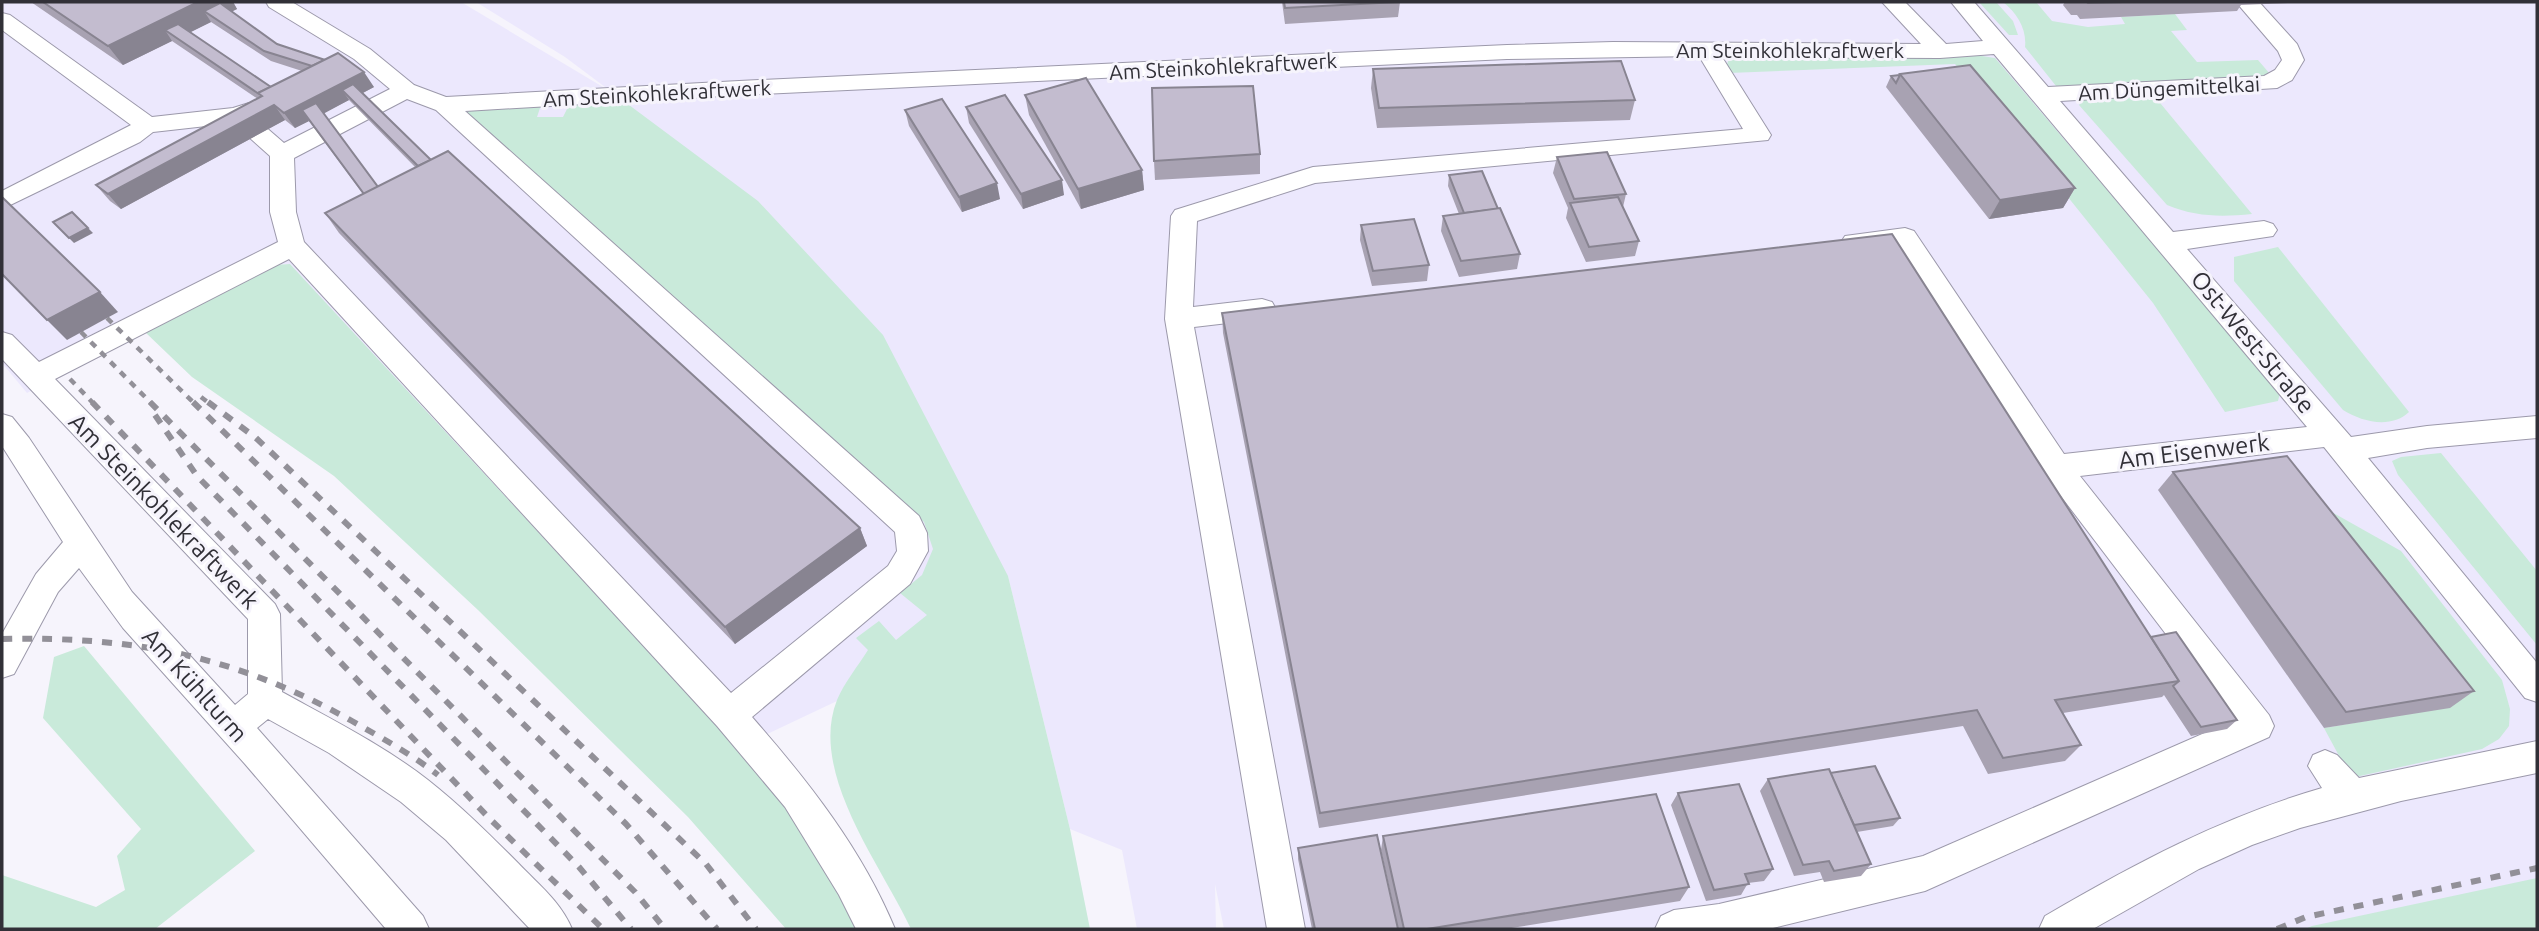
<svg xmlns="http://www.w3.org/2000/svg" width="2539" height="931" font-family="Ubuntu,sans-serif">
<rect width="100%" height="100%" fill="#f6f4fc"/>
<polygon fill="#ece8fd" points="2,2 461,2 613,93 565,57 476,2 2537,2 2537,929 1224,929 1215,884 1216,929 1137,929 1122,850 1070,829 1008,576 837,701 738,748 290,264 274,265 27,393 2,363"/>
<g fill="#c9eada">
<polygon points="1979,2 1996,2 2013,21 2018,35 2009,35"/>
<path d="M2003,2H2036L2052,21L2088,27L2125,24L2121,17L2175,14L2187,30L2171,31L2197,62L2258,60L2270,74L2268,78L2072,88L2056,86L2025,47C2027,29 2017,13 2003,2Z"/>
<polygon points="1982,56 1995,58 2280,393 2278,401 2225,412 2153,303 2055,181 1955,64 1729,73 1727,64 1730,57"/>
<path d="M2151,92L2252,214C2221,217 2196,217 2167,205L2079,105L2086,96Z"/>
<path d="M621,99L758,201L883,335L1008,576L1070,829L1090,929H911C882,866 808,773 837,700C844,683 858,666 868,650L856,638L879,621L896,640L927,615L900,593L922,575L933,549L924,522L463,116L468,109L547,102L545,107L540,108L537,117H563L568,107H550L552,102Z"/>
<path d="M2278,247L2409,412C2391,429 2362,422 2343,410L2234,281V257Z"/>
<polygon points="290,264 766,778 867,929 786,929 688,817 478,610 334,476 192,377 145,332 274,265"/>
<polygon points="2441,453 2537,571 2537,645 2398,475 2392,461 2401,457"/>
<polygon points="2298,493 2401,551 2502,680 2510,709 2509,726 2499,739 2482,749 2351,778 2324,728 2450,707"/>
<polygon points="84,646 255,851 155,929 2,929 2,875 96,907 125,890 117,856 141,829 43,718 54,657"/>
<polygon points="2537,878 2537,929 2305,929 2312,926"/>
</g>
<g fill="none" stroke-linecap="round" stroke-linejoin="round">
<defs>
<g id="minor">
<path d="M266,2H292L370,49L414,85L446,97L739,81L1507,45L1613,42L1921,44L1882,2H1905L1946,44L1983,41L1951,2H1974L2048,87L2264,76L2275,70L2282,60L2278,51L2236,2H2259L2297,44L2304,60L2292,80L2277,88L2060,101L2173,232L2264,221L2273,224L2277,230L2273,236L2187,249L2351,437L2427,426L2537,416V438L2427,448L2368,458L2537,663V702L2525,698L2324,447L2080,476L2269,715L2274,726L2269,737L1925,891L1769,929H1655L1661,916L1674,910L1719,904L1923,856L2232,721L2045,475L1898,247L1854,251L1845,248L1841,242L1845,236L1905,228L1914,231L2064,454L2307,427L1994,54L1940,58L1722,57L1771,135L1768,140L1315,183L1197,221L1193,307L1262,299L1272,302L1276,309L1272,316L1262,319L1194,327L1305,929H1267L1165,319L1171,216L1175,210L1313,167L1743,129L1699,56L1507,59L739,95L465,111L919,516L927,533L928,551L910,584L752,717C808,781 862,849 895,929H856L839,895L785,807L717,726L289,259L55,379L275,604L280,614L282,692C331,719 383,745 428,780C461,806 489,834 518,863C538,884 561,902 572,929H530L446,840L401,802L329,753L268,719L257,728L423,916L429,929H386L245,764L123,628L79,568L58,592L14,674L2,678V634L36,574L63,542L2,446V414L12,417L29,438L132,592L235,705L248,694V619L2,359V332L12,335L39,362L278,242L270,212V156L233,123L153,132L140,142L2,209V191L131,125L2,30V13L10,15L152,117L233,108L249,103L257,105L261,110L254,117L284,143L390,89L354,59L269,7ZM407,99L436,110L895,532L897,551L888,566L731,693L304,242L296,212L294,158Z"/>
<path d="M2537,741V773L2401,801L2300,828L2252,845L2199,869L2093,929H2039L2045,916C2134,864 2222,817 2322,788L2308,766L2313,755L2325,750L2337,755L2359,778Z"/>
</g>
</defs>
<use href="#minor" stroke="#9c99ab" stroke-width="2"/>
<use href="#minor" fill="#fff" fill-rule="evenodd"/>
<g stroke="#929098" stroke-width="4.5" stroke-dasharray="7 7" stroke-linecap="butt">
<polyline points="107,318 195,404"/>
<polyline points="81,332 152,404"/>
<polyline points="70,379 94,404"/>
<polyline points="201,397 210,404"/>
</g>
<g stroke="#929098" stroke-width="6" stroke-dasharray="10 10" stroke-linecap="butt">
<polyline points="92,402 491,820 603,929"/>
<polyline points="150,402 635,892 665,929"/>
<polyline points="193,402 626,824 717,929"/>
<polyline points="208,402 256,438 706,864 756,929"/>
<polyline points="155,415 197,476 579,867 631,929"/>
<path d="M2,639C134,636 236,656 352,721C382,738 411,754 438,775"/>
<polyline points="2277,929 2306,917 2537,868"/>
</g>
</g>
<g fill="#a8a2b2" fill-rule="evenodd">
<path d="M31,2H233L237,9L231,12L277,44L374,87L363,93L431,160L860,528L867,546L735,644L339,233L325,213L363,194L309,121L295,128L285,120L121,209L110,201L96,185L258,99L172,41L123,65ZM211,22L271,61L302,71L271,87L190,32ZM349,100L416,168L378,187L323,113Z"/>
<polygon points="1282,2 1400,2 1398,17 1285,24"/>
<polygon points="2065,2 2308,2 2241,5 2237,11 2080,19 2077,15 2071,15 2063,5"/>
<polygon points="1373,69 1635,100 1630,120 1377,128 1371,88"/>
<polygon points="1900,74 2075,188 2063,208 1989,219 1886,87 1891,76 1900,75"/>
<polygon points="1025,95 1142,170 1144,190 1081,209 1029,115"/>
<polygon points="966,107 1064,195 1023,209 969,123"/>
<polygon points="905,110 1000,199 962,212 909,126"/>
<polygon points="1260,154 1260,174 1155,180 1154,161"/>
<polygon points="1557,157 1626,194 1623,207 1639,241 1635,256 1586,262 1566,218 1568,208 1553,173"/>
<polygon points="1449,175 1498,209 1520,254 1517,269 1459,277 1441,231 1443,216 1459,214 1448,186"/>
<polygon points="1361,225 1429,265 1427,281 1372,286 1360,240"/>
<polygon points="1222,313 2151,637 2237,720 2227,729 2191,736 2164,695 2162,697 2063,713 2081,745 2065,761 1988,774 1963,726 1319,828 1223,333"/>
<polygon points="2173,472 2474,691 2450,708 2324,728 2158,490"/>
<polygon points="1830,773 1900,818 1893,826 1857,832 1871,864 1861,876 1824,882 1820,872 1794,876 1760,791 1768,779"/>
<polygon points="1678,793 1773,869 1764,881 1748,883 1741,895 1706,901 1671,805"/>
<polygon points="1383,836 1689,887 1680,901 1505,929 1312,929 1298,859 1298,848 1393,904 1381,850"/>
</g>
<g fill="#888491">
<polygon points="198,2 233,2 237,9 216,19 204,11 211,22 177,39 165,30 172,41 123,65 108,46"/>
<polygon points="364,72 374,87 351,99 342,90 349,100 310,121 302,110 309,121 295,128 284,113"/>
<polygon points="277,91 275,106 285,120 121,209 108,194"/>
<polygon points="1142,170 1144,190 1081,209 1078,189"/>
<polygon points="1062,180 1064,195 1023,209 1021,194"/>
<polygon points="997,183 1000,199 962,212 959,197"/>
<polygon points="2075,188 2063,208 1989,219 2000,200"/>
<polygon points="88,228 93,233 74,243 69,238"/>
<polygon points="100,292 118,312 67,340 47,320"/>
<polygon points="860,528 867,546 735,644 725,627"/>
</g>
<g fill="#c3bccf" stroke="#888491" stroke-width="2">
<polygon points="43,2 198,2 108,46"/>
<polygon points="1284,2 1398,2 1285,8"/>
<polygon points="2087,2 2123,2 2088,3"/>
<polygon points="220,3 277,44 325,60 312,66 264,51 204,11"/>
<polygon points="178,24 271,87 258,93 259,94 165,30"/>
<polygon points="338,53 364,72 284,113 274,105 108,194 96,185 262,96 258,93"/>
<polygon points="1621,61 1635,100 1379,108 1373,69"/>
<polygon points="1970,65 2075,188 2000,200 1900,74"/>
<polygon points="1900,75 1896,83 1891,76"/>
<polygon points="1086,78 1142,170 1078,189 1025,95"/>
<polygon points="353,84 431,160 418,166 342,90"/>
<polygon points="1253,86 1260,154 1154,161 1152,88"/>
<polygon points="1005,95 1062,180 1021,194 966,107"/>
<polygon points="942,99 997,183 959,197 905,110"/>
<polygon points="316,103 378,187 364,194 302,110"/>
<polygon points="448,151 860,528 725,627 325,213"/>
<polygon points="1607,152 1626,194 1574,199 1557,157"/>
<polygon points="1482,171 1498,209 1464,213 1449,175"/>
<polygon points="2,197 100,292 47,320 2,274"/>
<polygon points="1618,197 1639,241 1589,247 1570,203"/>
<polygon points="1500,208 1520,254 1461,261 1443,216"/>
<polygon points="72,212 88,228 69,238 53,222"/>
<polygon points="1414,219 1429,265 1373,271 1361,225"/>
<polygon points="1892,234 2179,681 2055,700 2081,745 2003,758 1977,710 1320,813 1222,313"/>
<polygon points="2287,456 2474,691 2346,712 2173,472"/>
<polygon points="2176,632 2237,720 2201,727 2173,686 2179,681 2151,637"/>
<polygon points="1875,766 1900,818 1854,825 1830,773"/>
<polygon points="1829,769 1871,864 1834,871 1829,861 1803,865 1768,779"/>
<polygon points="1739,784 1773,869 1745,874 1749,884 1714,890 1678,793"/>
<polygon points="1656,794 1689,887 1427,929 1404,929 1383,836"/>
<polygon points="1377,835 1398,929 1315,929 1298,848"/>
</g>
<g text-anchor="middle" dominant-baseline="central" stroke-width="6" stroke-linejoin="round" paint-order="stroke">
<g font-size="21" fill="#313037" stroke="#f6f4fc">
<text x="1790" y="50">Am Steinkohlekraftwerk</text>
<text transform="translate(1223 66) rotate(-3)">Am Steinkohlekraftwerk</text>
<text transform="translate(2169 88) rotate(-3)">Am Düngemittelkai</text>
<text transform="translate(657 93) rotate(-3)">Am Steinkohlekraftwerk</text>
</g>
<g font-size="24" fill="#313037" stroke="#f6f4fc">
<text transform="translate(2253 342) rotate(50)">Ost-West-Straße</text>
<text transform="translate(2194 451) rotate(-7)">Am Eisenwerk</text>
<text transform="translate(164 511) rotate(46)">Am Steinkohlekraftwerk</text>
<text transform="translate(195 685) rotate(48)">Am Kühlturm</text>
</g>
</g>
<rect width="2539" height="931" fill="none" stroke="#313037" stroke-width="7"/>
</svg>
